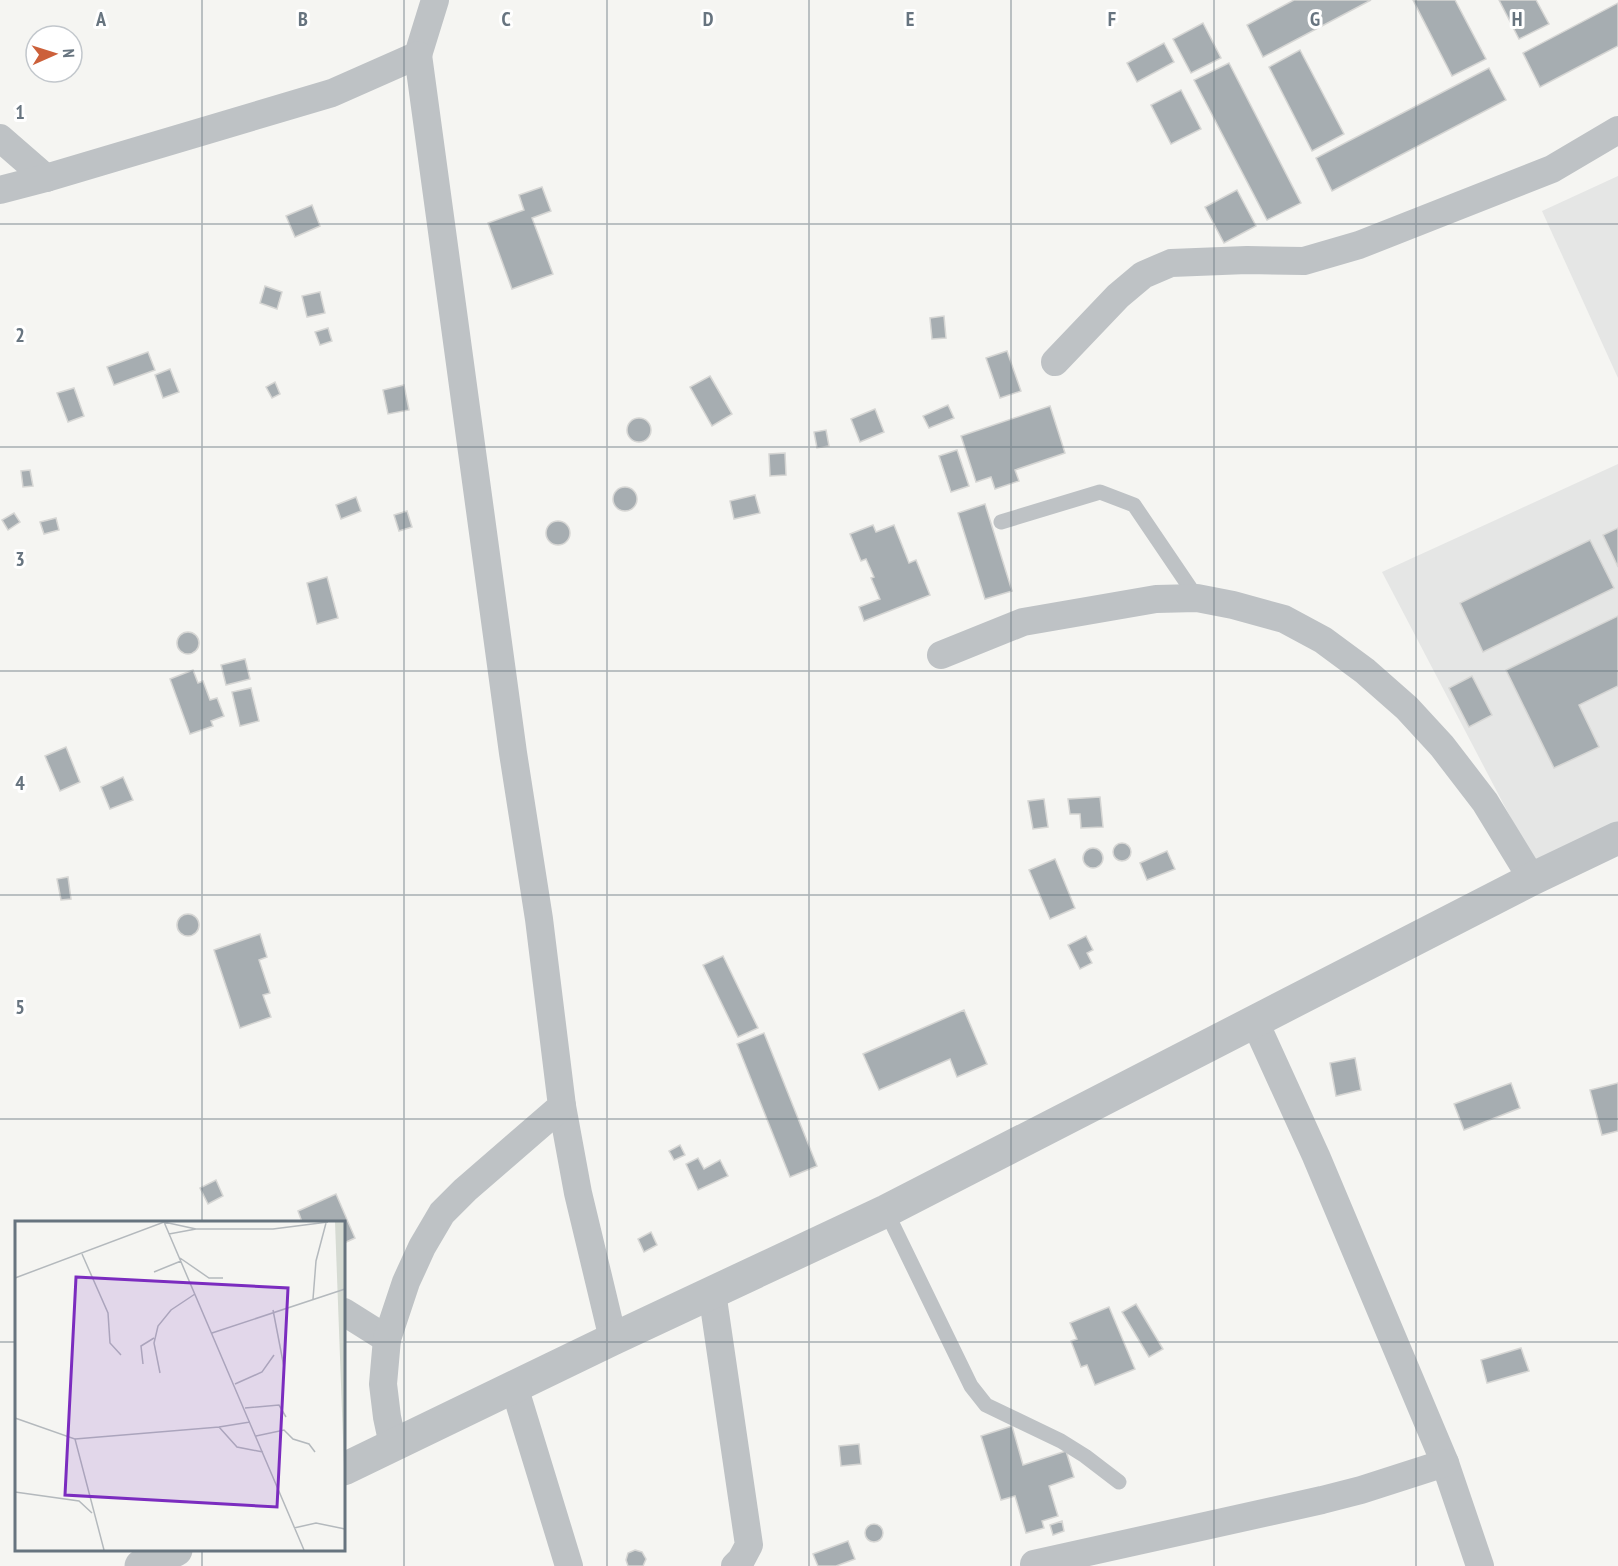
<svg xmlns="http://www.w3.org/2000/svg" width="1618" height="1566" font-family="'PT Sans Narrow',sans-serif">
<rect width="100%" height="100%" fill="#f5f5f2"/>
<g fill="#e5e6e5">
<polygon points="1618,176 1618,378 1542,211"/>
<polygon points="1618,464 1618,830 1538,870 1382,572"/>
</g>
<g fill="#a6adb1" stroke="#d6d6d4" stroke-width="1.5">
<polygon points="1294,0 1371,0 1263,57 1247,25"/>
<polygon points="1413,0 1455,0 1486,59 1452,76"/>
<polygon points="1499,0 1536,0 1549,24 1519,39"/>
<polygon points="1618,3 1618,46 1540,87 1523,53"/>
<polygon points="1203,23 1221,58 1191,73 1173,39"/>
<polygon points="1164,43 1174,62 1137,82 1127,63"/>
<polygon points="1300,50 1344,134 1312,151 1269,67"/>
<polygon points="1229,63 1301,203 1267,220 1194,80"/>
<polygon points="1489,68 1506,100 1332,191 1316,158"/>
<polygon points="1181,90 1201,129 1171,144 1151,105"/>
<polygon points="542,187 551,211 532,218 553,274 512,289 488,223 524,210 519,195"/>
<polygon points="1237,190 1256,226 1224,243 1205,207"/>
<polygon points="312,205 320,226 295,237 286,216"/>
<polygon points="265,286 282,292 277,309 260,303"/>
<polygon points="320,292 325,313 307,317 302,296"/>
<polygon points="944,316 946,338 932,339 930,318"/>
<polygon points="328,328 332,341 320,345 315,332"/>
<polygon points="1007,351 1021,391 1000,398 986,358"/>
<polygon points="148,352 155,370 114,385 107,367"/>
<polygon points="170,369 179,392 163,398 155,375"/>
<polygon points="710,376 732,414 712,426 690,387"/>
<polygon points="275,382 280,394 272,398 266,387"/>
<polygon points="404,385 409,410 388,414 383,390"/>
<polygon points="74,388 84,416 68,422 57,393"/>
<polygon points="948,405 954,418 929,428 923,416"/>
<polygon points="1050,406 1065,453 1015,470 1019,481 995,489 991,477 976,482 961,436"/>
<polygon points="875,409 884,432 860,442 851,419"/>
<circle cx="639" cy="430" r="12"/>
<polygon points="826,430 829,446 817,448 814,432"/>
<polygon points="957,450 969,486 951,492 939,456"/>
<polygon points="785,453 786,475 770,476 769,454"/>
<polygon points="30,470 33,486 23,487 21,471"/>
<circle cx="625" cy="499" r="12"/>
<polygon points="755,495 760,513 734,519 730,501"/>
<polygon points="356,497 361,511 341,519 336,505"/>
<polygon points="985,504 1012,591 985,599 958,513"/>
<polygon points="407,511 412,527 399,531 394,515"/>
<polygon points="14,513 20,522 8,530 2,520"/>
<polygon points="56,518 59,530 44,534 40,522"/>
<circle cx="558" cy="533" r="12"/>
<polygon points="873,525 876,532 894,525 909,563 916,560 930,595 864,621 859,607 880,599 871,578 874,577 866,559 861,561 850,534"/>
<polygon points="1618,528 1618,567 1603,535"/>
<polygon points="1590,540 1614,588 1483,652 1460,603"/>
<polygon points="327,577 338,618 317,624 307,583"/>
<polygon points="1618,616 1618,686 1579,705 1599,747 1554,768 1506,670"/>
<circle cx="188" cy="643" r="11"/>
<polygon points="245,659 250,679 226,685 221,665"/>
<polygon points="193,670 198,683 203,681 210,700 217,698 224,716 211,721 213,726 190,734 170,679"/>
<polygon points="1472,676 1492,715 1469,727 1449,688"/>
<polygon points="251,688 259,721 240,726 232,692"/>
<polygon points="66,747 80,782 60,791 45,756"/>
<polygon points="123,777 133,800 110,809 101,787"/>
<polygon points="1100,797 1103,827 1081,828 1080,814 1070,814 1068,799"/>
<polygon points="1044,799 1048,827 1033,829 1028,801"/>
<circle cx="1122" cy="852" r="9"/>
<circle cx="1093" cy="858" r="10"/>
<polygon points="1167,851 1175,869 1147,880 1140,863"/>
<polygon points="1055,859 1075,908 1050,919 1029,870"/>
<polygon points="68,877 71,899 61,900 57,879"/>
<circle cx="188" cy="925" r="11"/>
<polygon points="260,934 267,957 259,960 270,993 263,995 271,1017 240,1028 214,950"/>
<polygon points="1086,936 1093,950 1087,953 1092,963 1080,969 1068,945"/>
<polygon points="723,956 758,1028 738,1037 703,965"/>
<polygon points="964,1010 987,1064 957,1077 950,1059 879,1090 863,1054"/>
<polygon points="764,1033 817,1166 790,1177 737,1044"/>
<polygon points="1355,1058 1361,1090 1336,1096 1330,1063"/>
<polygon points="1511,1083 1520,1108 1464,1130 1454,1104"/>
<polygon points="1618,1083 1618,1131 1602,1135 1590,1090"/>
<polygon points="680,1145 685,1155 674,1160 669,1151"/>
<polygon points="698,1158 704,1169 720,1160 728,1176 698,1190 686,1164"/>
<polygon points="216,1180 223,1196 208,1204 200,1188"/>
<polygon points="336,1194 355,1238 344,1243 344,1222 302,1222 298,1211"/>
<polygon points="651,1232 657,1245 644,1252 638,1239"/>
<polygon points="1136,1304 1163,1349 1149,1357 1122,1312"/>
<polygon points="1109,1307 1135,1369 1095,1385 1087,1365 1081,1367 1071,1341 1077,1339 1070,1323"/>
<polygon points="1521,1348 1529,1371 1487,1383 1481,1360"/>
<polygon points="1012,1426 1023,1465 1066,1451 1074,1477 1049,1486 1058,1516 1042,1521 1044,1528 1026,1533 1015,1496 1001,1500 981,1436"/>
<polygon points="859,1444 861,1464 841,1466 839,1446"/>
<polygon points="1062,1521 1064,1531 1053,1535 1050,1525"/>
<circle cx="874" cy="1533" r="9"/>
<polygon points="848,1541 855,1559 836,1566 818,1566 813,1554"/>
<polygon points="635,1550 642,1552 646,1559 643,1566 628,1566 626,1560 628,1553"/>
</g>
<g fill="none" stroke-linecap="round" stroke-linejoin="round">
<g stroke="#bec2c5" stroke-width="15">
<polyline points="1001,522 1100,492 1134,505 1197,598"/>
<polyline points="886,1211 971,1386 986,1405 1061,1441 1085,1456 1119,1482"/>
</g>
<g stroke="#bec2c5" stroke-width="28">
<polyline points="0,138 46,178"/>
<polyline points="0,190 46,178 332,93 418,55 435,0"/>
<polyline points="1055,362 1118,296 1143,275 1171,263 1247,260 1304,261 1359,245 1552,169 1618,130"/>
<polyline points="941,655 1023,622 1156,599 1197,598 1233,605 1284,619 1323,640 1365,671 1407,708 1442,746 1485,802 1532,879"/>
<polyline points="1255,1022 1316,1156 1445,1463 1480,1566"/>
<polyline points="562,1106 578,1193 613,1339"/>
<polyline points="712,1292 749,1545 741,1560 735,1566"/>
<polyline points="344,1312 387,1339"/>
<polyline points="514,1386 569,1566"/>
<polyline points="393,1445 387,1417 383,1384 387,1339 406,1282 422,1247 442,1213 465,1190 562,1106 539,919 513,753 418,55"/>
<polyline points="1034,1564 1322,1500 1361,1490 1445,1463"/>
</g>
<g stroke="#bec2c5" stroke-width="33">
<polyline points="344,1469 613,1339 886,1211 1532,879 1618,838"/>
<polyline points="141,1566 176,1550"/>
</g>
</g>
<path fill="none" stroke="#67747f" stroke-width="1.5" stroke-opacity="0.55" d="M202,0V1222M404,0V1566M607,0V1566M809,0V1566M1011,0V1566M1214,0V1566M1416,0V1566M0,224H1618M0,447H1618M0,671H1618M0,895H1618M0,1119H1618M0,1342H16M344,1342H1618M202,1550V1566"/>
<g transform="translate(15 1221)">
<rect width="330" height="330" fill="#f5f5f2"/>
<path d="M320,1H330V272Z" fill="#d6dbd3"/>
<path fill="none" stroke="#b4b9bd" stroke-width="1.5" d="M149,1L289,329M154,13L181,8H258L313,1M67,33L93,92L95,122L106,134M165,37L194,57H208M139,51L166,40M0,57L149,1L181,8M298,78L301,40L311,2M258,89L269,146M197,112L330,68M128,143L126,125L139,117M145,152L139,122L143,105L156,89L180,73M220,163L247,151L259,134M230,187L264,184L271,196M0,197L60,218L89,329M204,206L235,201M241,215L269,209L278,218L294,223L300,231M60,218L204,206L222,226L248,231M0,271L64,280L77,292M279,307L301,302L330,308"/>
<path fill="#7b2cbf" fill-opacity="0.15" stroke="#7b2cbf" stroke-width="3" d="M61,56L273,67L262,286L50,274Z"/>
<rect width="330" height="330" fill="none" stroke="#67747f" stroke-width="3"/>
</g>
<g font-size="20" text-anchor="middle" font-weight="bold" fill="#67747f" stroke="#fff" stroke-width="6" stroke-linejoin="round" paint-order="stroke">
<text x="101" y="26">A</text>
<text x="303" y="26">B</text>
<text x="506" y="26">C</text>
<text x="708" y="26">D</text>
<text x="910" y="26">E</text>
<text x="1112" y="26">F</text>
<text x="1315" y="26">G</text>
<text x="1517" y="26">H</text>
<text x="20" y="119">1</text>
<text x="20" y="342">2</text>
<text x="20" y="566">3</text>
<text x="20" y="790">4</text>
<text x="20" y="1014">5</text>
</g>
<g transform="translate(54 54) rotate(87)"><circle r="28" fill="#ffffff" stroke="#c2c7cc" stroke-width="1.5"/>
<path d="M0-4.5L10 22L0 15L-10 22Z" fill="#cc603a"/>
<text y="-9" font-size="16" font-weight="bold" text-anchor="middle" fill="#67747f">N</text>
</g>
</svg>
